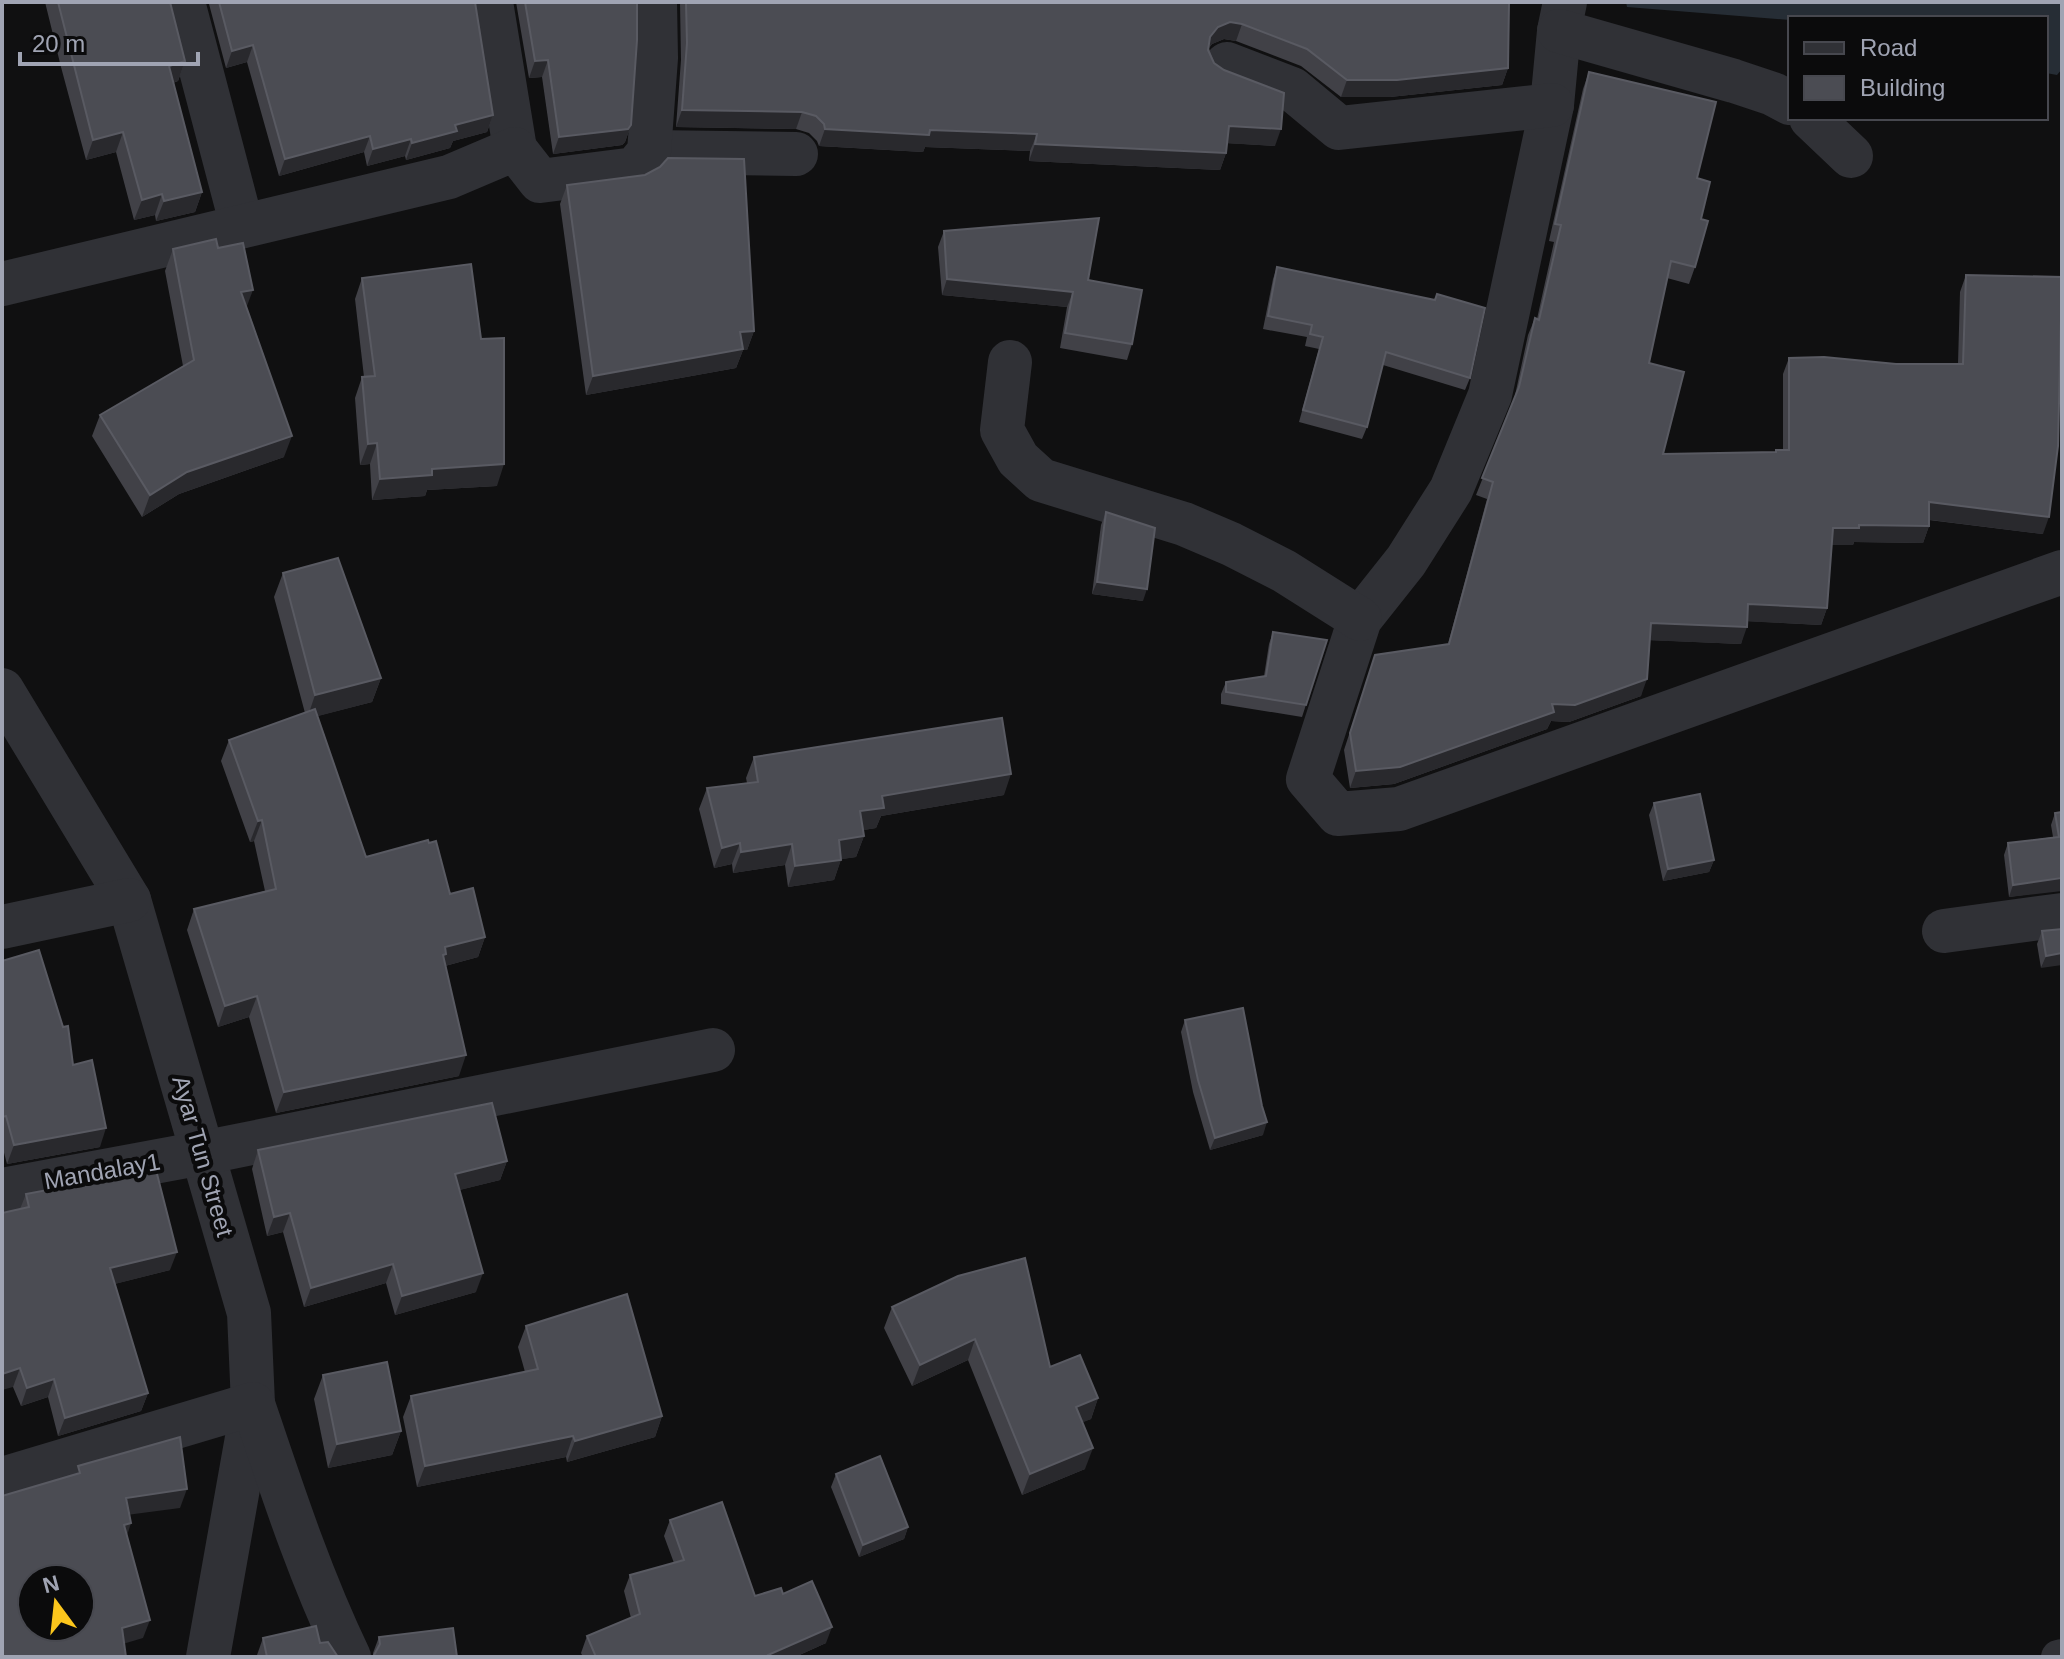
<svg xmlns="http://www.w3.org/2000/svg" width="2064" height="1659" font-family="Arial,sans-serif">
<rect width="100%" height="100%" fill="#101011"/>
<polygon fill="#262d35" points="1626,2 2062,2 2062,69 2057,75 2046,73 2046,18 1790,18 1790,20 1627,7"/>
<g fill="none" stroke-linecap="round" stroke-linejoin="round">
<polyline stroke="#303136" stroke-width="34" points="2058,1657 2062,1656"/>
<g stroke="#303136" stroke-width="44">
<polyline points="183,2 242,226"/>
<polyline points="491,2 515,149"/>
<polyline points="1565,2 1559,31 1552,105 1490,395 1451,490 1406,561 1360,619 1308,779 1338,814 1399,809 2062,572"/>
<polyline points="1559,31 1734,81 1773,94 1790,103"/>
<polyline points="1227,64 1292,89 1339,128 1552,105"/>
<polyline points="1811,118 1851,156"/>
<polyline points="649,152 796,154"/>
<polyline points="2,284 449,177 515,149 540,181 635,169 649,152 656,58 655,2"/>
<polyline points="1010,362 1002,430 1018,459 1041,480 1184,524 1231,544 1284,571 1360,619"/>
<polyline points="2,690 129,900 249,1313 253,1404 208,1657"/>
<polyline points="2,927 129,900"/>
<polyline points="1944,931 2062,915"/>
<polyline points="2,1190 202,1153 713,1050"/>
<path d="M2,1479L253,1404C282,1490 310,1576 349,1657"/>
</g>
</g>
<g fill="#414147">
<polygon points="45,2 170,2 185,61 178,81 173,83 202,192 195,212 156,221 155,215 134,220 116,152 86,160 61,67"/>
<polygon points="210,2 475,2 493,115 487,132 453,141 450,148 406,160 405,156 367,166 364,152 279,176 247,62 226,68 209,4"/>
<polygon points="516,2 637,2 631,125 625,142 622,145 553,154 542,77 529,78"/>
<polygon points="680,2 1509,2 1508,68 1502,85 1390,97 1341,97 1301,66 1236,41 1224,39 1212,44 1209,48 1214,63 1275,146 1227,143 1226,153 1220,170 1029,161 1030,151 925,147 923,152 819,146 817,141 809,133 796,129 676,127 681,60"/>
<polygon points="1589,72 1697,178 1701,219 1695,267 1689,284 1667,278 1649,363 1663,454 1775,452 1783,450 1783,374 1789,358 1896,364 1958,364 1960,292 1966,275 2043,534 1929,520 1929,526 1923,543 1854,542 1853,545 1832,545 1827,608 1821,625 1747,621 1741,644 1650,640 1641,696 1569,722 1551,721 1547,729 1394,784 1350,788 1344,750 1375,655 1448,644 1487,499 1476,495 1514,400 1528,335 1535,318 1537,319 1554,242 1549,241 1583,89"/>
<polygon points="567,185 754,331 747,350 743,350 736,368 586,395 560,204"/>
<polygon points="944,231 1088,280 1132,344 1127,360 1060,348 1067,307 942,295 938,247"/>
<polygon points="218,248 246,308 284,457 179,494 142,517 92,436 100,415 183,366 165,271 173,249"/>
<polygon points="1277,267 1470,378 1465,390 1383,365 1367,427 1362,439 1299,422 1319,349 1305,346 1307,337 1263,329 1273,279"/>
<polygon points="362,278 497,486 427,490 425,496 372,500 370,464 360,465 355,398 362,377 364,377 355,299"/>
<polygon points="1106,512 1143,601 1092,594 1101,525"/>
<polygon points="283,573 381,678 372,702 317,716 366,857 450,894 485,937 478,957 445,966 459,1076 276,1113 249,1017 218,1027 187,930 194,909 265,891 254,841 250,842 221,761 229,740 305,713 274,597"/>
<polygon points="1273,632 1327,640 1302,717 1221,704 1221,694 1226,682 1264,676 1269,644"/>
<polygon points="754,757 1004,795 881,816 876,828 863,830 864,836 856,857 841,859 834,880 788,887 785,865 733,873 732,864 714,868 699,809 707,788 747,783 746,778"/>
<polygon points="1654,803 1714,860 1709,872 1663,881 1649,815"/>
<polygon points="2062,812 2059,890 2009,897 2004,855 2008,843 2053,837 2051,825 2055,813"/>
<polygon points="2062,929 2041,968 2037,944 2042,931"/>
<polygon points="2,961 73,1065 100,1147 7,1164 2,1145"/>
<polygon points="1185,1020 1263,1135 1210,1150 1193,1092 1181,1032"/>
<polygon points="258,1150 507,1161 500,1180 459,1190 476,1292 395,1315 386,1283 304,1307 283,1232 267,1236 252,1169"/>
<polygon points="26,1194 170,1270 114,1284 148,1393 141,1411 58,1436 48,1397 21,1406 13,1387 20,1209"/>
<polygon points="892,1307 1050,1367 1098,1398 1091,1419 1082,1422 1085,1469 1022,1495 968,1360 912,1386 884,1328"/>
<polygon points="526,1326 662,1416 655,1437 567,1462 566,1457 417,1487 403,1417 411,1396 525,1372 518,1347"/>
<polygon points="323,1375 401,1431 392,1455 328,1468 314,1399"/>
<polygon points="836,1474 908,1527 904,1539 859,1557 831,1487"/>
<polygon points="670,1520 755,1596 783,1594 826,1643 795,1657 583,1657 581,1653 587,1636 631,1618 624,1591 630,1575 674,1563 664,1536"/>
<polygon points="379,1637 457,1657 373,1657 373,1653"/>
<polygon points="263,1638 320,1643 338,1657 258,1657 257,1655"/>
</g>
<g fill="#29292d">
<polygon points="1230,22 1242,24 1236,41 1224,39 1212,44 1204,54 1210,37 1218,27"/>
<polygon points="253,45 247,62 226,68 232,51"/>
<polygon points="548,60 542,77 529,78 535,61"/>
<polygon points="185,61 178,81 161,86 169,66"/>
<polygon points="1508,68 1502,85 1390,97 1341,97 1347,80"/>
<polygon points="682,110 802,112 796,129 676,127"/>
<polygon points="493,115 487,132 453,141 450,148 406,160 412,143 455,125"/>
<polygon points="631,125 625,142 622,145 553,154 559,137"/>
<polygon points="1229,126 1281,129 1275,146 1223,143"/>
<polygon points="825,129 930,130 1037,134 1030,151 925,147 923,152 819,146"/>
<polygon points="123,132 116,152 86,160 93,140"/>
<polygon points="370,136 364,152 279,176 285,159"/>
<polygon points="411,139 405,156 367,166 373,149"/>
<polygon points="1035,144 1226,153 1220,170 1029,161"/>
<polygon points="202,192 195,212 156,221 164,201"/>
<polygon points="162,194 155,215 134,220 142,200"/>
<polygon points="947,279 1073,292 1067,307 942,295"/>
<polygon points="253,290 245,311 241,292"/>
<polygon points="754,331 747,350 743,350 736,368 586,395 593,376 740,332"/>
<polygon points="292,436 284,457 179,494 142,517 150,495 187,472"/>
<polygon points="377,443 370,464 360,465 368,444"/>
<polygon points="504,464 497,486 427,490 425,496 372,500 380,479 432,469"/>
<polygon points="1929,502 2049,517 2043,534 1923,519"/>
<polygon points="1859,525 1929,526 1923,543 1854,542 1853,545 1827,545 1833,528"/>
<polygon points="1097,582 1147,589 1143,601 1092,594"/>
<polygon points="1748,604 1827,608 1821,625 1742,621"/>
<polygon points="1651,623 1747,627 1741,644 1644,640"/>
<polygon points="381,678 372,702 307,719 315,695"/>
<polygon points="1647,679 1641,696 1569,722 1551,721 1547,729 1394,784 1350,788 1356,771 1552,704"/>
<polygon points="1011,774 1004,795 881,816 876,828 852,832 860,811 882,796"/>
<polygon points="262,820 254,841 250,842 258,821"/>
<polygon points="864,836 856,857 831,861 839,840"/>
<polygon points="740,843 732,864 714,868 722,848"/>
<polygon points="792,844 785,865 733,873 741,852"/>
<polygon points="841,860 834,880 788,887 795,866"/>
<polygon points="1714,860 1709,872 1663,881 1668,869"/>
<polygon points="2062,878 2062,891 2009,897 2013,885"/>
<polygon points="485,937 478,957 441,967 445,947"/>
<polygon points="2062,953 2062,965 2041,968 2046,956"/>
<polygon points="257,996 249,1017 218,1027 225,1006"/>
<polygon points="466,1055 459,1076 276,1113 284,1092"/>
<polygon points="1267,1122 1263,1135 1210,1150 1215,1138"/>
<polygon points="106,1128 100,1147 7,1164 14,1145"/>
<polygon points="507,1161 500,1180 448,1193 455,1174"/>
<polygon points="290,1213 283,1232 267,1236 274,1217"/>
<polygon points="177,1252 170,1270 103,1287 110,1268"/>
<polygon points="393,1264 386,1283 304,1307 311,1288"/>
<polygon points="483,1273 476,1292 395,1315 402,1296"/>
<polygon points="975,1339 968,1360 912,1386 920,1365"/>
<polygon points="20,1368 13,1387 2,1390 2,1374"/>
<polygon points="54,1379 48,1397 21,1406 27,1388"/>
<polygon points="148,1393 141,1411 58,1436 65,1418"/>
<polygon points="1098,1398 1091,1419 1069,1428 1076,1407"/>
<polygon points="662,1416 655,1437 567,1462 575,1441"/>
<polygon points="401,1431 392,1455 328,1468 337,1444"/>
<polygon points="573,1436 566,1457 417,1487 425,1466"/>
<polygon points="1093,1448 1085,1469 1022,1495 1030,1474"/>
<polygon points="187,1489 180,1508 119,1516 126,1498"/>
<polygon points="131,1523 125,1542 124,1525"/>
<polygon points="908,1527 904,1539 859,1557 863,1545"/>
<polygon points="150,1620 143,1638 116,1646 122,1628"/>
<polygon points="832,1627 826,1643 795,1657 767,1657 768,1655"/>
</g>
<g fill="#4b4c53" stroke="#595a62" stroke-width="2" fill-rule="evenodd">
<polygon points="58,2 170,2 185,61 169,66 202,192 164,201 162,194 142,200 123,132 93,140"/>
<polygon points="219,2 475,2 493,115 455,125 457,131 412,143 411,139 373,149 370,136 285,159 253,45 232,51"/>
<polygon points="525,2 637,2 637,40 631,125 628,129 559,137 548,60 535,61"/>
<polygon points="686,2 1509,2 1508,68 1397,80 1347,80 1307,49 1242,24 1230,22 1218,27 1210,37 1208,50 1214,63 1224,70 1284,93 1281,129 1229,126 1226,153 1035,144 1037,134 930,130 929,135 825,129 824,124 816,116 802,112 682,110 687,43"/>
<polygon points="1589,72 1716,102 1697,178 1710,182 1701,219 1708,221 1695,267 1671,261 1649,363 1684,372 1663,454 1776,452 1776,450 1789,450 1789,358 1824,357 1896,364 1963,364 1966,275 2062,277 2058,446 2049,517 1929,502 1929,526 1859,525 1859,528 1833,528 1827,608 1748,604 1747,627 1651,623 1647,679 1575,705 1552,704 1554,712 1400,767 1356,771 1350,733 1375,655 1449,644 1493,482 1482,478 1519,387 1535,318 1539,320 1561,225 1555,224"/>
<polygon points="668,158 744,159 754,331 740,332 743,349 593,376 567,185 645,175 660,167"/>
<polygon points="1099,218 1088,280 1142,290 1132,344 1065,333 1073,292 947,279 944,231"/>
<polygon points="216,239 218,248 243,243 253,290 241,292 292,436 187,472 150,495 100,415 194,360 173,249"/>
<polygon points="471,264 481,339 504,338 504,464 432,469 432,475 380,479 377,443 368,444 362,377 375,376 362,278"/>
<polygon points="1277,267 1435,300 1437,294 1485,308 1470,378 1386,352 1367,427 1303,410 1323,337 1310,334 1312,325 1268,316"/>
<polygon points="1106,512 1155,528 1147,589 1097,582"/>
<polygon points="338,558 381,678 315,695 283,573"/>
<polygon points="1273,632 1327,640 1306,705 1226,692 1226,682 1266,676"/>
<polygon points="315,709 366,857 428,840 429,843 436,841 450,894 473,888 485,937 445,947 446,954 443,955 466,1055 284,1092 257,996 225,1006 194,909 276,889 262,820 258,821 229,740"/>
<polygon points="1002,718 1011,774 882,796 884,808 860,811 864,836 839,840 841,860 795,866 792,844 741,852 740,843 722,848 707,788 758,782 754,757"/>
<polygon points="1700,794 1714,860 1668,869 1654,803"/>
<polygon points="2062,812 2062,878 2013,885 2008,843 2059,837 2055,813"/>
<polygon points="2062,929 2062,953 2046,956 2042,931"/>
<polygon points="39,950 63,1027 68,1026 73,1065 92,1060 106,1128 14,1145 6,1116 2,1117 2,961"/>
<polygon points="1243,1008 1262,1106 1267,1122 1215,1138 1198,1080 1185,1020"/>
<polygon points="492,1103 507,1161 455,1174 483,1273 402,1296 393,1264 311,1288 290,1213 274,1217 258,1150"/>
<polygon points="156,1170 177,1252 110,1268 148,1393 65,1418 54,1379 27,1388 20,1368 2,1374 2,1213 29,1207 26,1194 116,1177 117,1179"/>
<polygon points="1025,1258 1050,1367 1080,1355 1098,1398 1076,1407 1093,1448 1030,1474 975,1339 920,1365 892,1307 958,1276"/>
<polygon points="627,1294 662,1416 575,1441 573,1436 425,1466 411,1396 538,1369 526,1326"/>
<polygon points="387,1362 401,1431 337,1444 323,1375"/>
<path d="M180,1437L187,1489L126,1498L131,1523L124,1525L150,1620L122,1628L126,1657H2V1496L80,1473L78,1466ZM32,1579H80V1627H32Z"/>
<polygon points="880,1456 908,1527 863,1545 836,1474"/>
<polygon points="722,1502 755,1596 781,1588 783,1594 812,1581 832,1627 768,1655 769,1657 596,1657 587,1636 640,1614 630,1575 684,1560 670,1520"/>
<polygon points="316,1626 320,1643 328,1642 338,1657 267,1657 263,1638"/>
<polygon points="453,1628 457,1657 373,1657 380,1644 379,1637"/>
</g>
<g text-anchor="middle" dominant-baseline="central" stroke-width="8" stroke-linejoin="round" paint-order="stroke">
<g font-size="24" fill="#a0a4b3" stroke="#0b0b0c">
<text transform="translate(203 1156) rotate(74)">Ayar Tun Street</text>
<text transform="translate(102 1171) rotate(-10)">Mandalay1</text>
</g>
</g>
<rect width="2064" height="1659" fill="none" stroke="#a0a4b3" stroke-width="8"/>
<rect x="1788" y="16" width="260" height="104" fill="#0b0b0c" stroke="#47484f" stroke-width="2"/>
<rect x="1804" y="42" width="40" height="12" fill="#303136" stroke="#47484f" stroke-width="2"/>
<text x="1860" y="56" font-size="24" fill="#a0a4b3">Road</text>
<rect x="1804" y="76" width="40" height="24" fill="#4b4c53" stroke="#47484f" stroke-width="2"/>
<text x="1860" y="96" font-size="24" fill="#a0a4b3">Building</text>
<g transform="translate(56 1603) rotate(345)"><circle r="38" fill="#0b0b0c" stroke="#47484f" stroke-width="2"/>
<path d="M0-6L14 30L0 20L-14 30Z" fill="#fcc61c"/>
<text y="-12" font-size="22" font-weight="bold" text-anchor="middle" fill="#a0a4b3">N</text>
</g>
<path d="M20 52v12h178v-12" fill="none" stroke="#a0a4b3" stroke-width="4"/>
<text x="32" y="52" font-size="24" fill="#a0a4b3" stroke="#0b0b0c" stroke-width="6" paint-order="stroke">20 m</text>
</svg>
